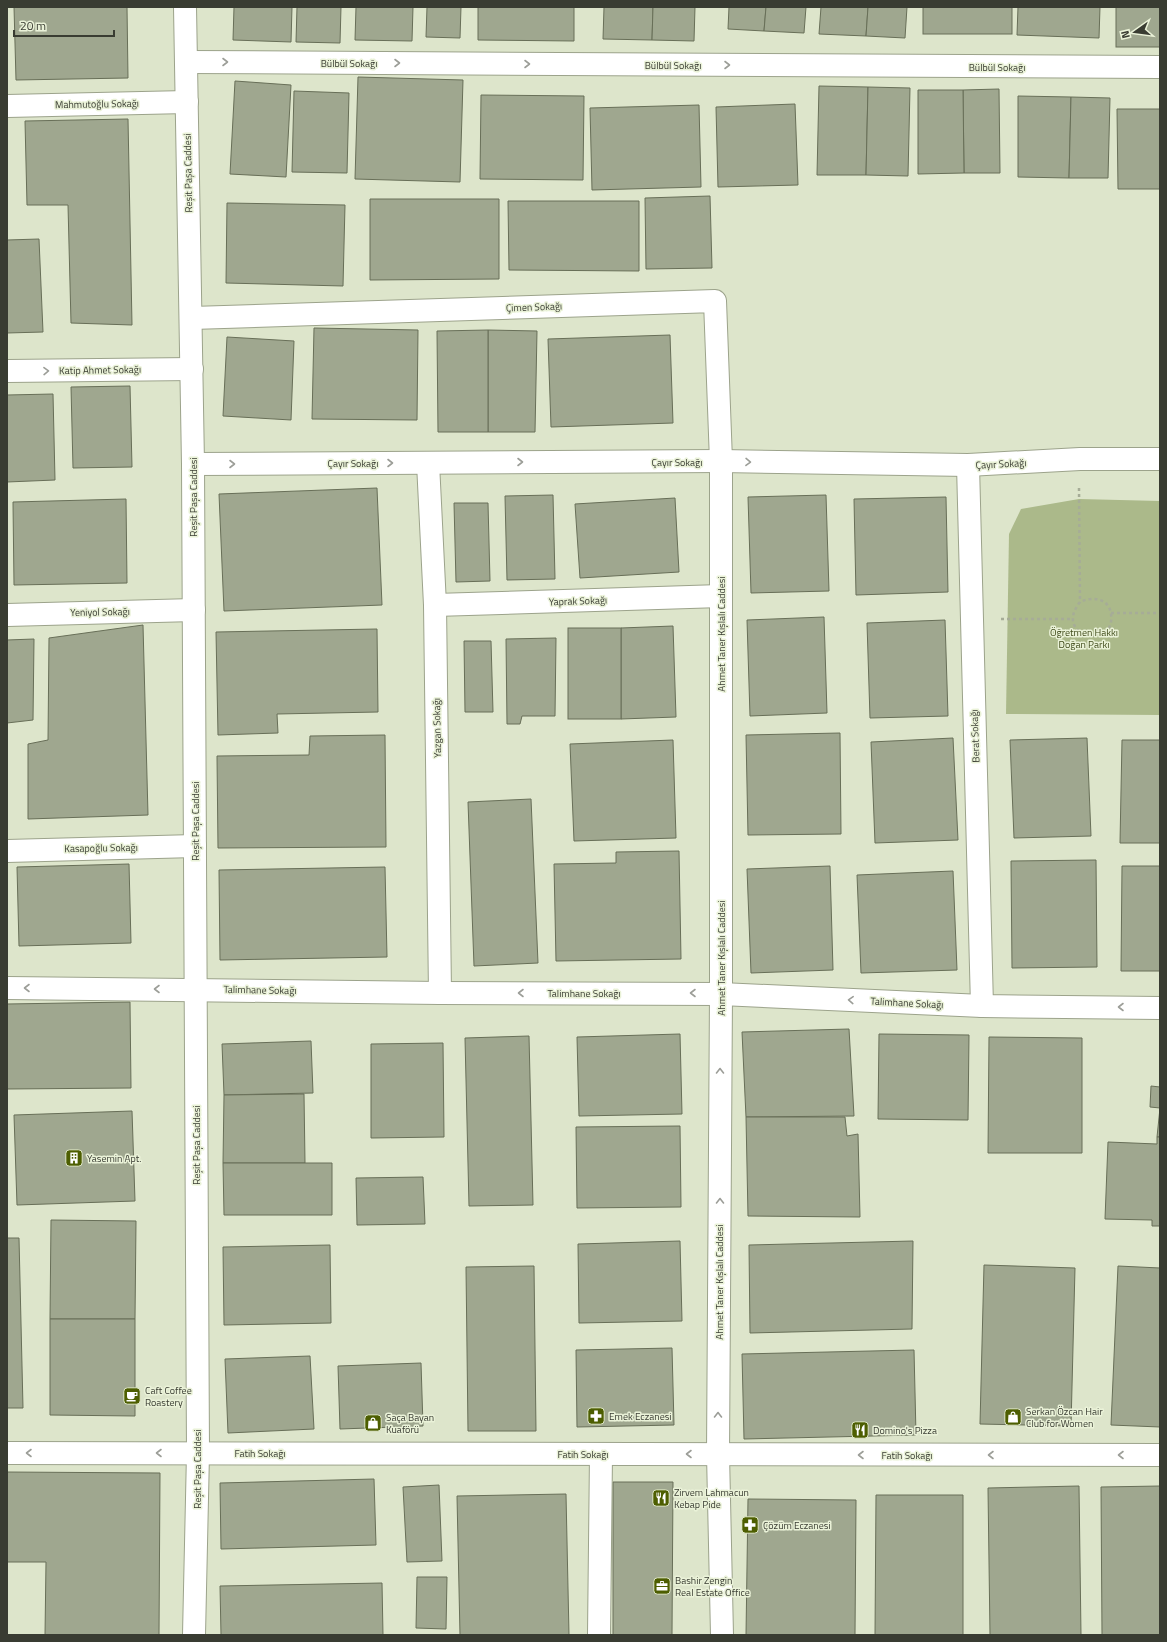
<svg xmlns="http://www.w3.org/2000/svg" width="1167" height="1642" font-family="'Titillium Web',sans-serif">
<rect width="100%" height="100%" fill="#dde5cb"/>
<polygon fill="#abb98a" points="1079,499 1160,501 1160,715 1006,714 1009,534 1021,509"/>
<g fill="#9fa78f" stroke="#686f58">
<polygon points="14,7 127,7 128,78 16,80"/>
<polygon points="234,7 292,7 291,42 233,40"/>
<polygon points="297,7 341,7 340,43 296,42"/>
<polygon points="356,7 413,7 412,41 355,40"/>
<polygon points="427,7 461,7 460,38 426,37"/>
<polygon points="478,7 574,7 574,41 478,40"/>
<polygon points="604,7 653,7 652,40 603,39"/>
<polygon points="653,7 695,7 694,41 652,40"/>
<polygon points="729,7 766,7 764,31 728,29"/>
<polygon points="766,7 806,7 804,33 764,31"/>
<polygon points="821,7 868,7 866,36 819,34"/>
<polygon points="868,7 907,7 905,38 866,36"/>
<rect x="923" y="7" width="89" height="27"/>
<polygon points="1018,7 1100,7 1099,38 1017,35"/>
<rect x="1116" y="7" width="44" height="40"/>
<polygon points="358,77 463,80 460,182 355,179"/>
<polygon points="235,81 291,85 286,177 230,174"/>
<polygon points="819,86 868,87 866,175 817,175"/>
<polygon points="868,87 910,88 908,176 866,175"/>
<polygon points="999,89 1000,173 964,173 963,90"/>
<polygon points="918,90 963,90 964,173 918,174"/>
<polygon points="294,91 349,93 347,173 292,172"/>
<polygon points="481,95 584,96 583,180 480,179"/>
<polygon points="1018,96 1071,97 1069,178 1018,177"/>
<polygon points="1071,97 1110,98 1108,178 1069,178"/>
<polygon points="795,104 798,185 718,187 716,107"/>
<polygon points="699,105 701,187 592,190 590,108"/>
<polygon points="1117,109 1160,109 1160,189 1118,189"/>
<polygon points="128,119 132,325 71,323 68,205 27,205 25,121"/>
<polygon points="710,196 712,268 646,269 645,198"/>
<polygon points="370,199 499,199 499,279 370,280"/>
<polygon points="508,201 639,201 639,271 509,270"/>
<polygon points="227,203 345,205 343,286 226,283"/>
<polygon points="39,239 43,332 7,333 7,240"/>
<polygon points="314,328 418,330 417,420 312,419"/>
<polygon points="488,330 537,331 535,432 488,432"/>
<polygon points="488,330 488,432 438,432 437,331"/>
<polygon points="670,335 673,423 551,427 548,339"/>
<polygon points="227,337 294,341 291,420 223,416"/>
<polygon points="130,386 132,467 73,468 71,387"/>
<polygon points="53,394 55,480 7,482 7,395"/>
<polygon points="377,488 382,605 224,611 219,494"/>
<polygon points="553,495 555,579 507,580 505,496"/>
<polygon points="826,495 829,591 751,593 748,497"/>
<polygon points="946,497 948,592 856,595 854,499"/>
<polygon points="675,498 679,572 580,578 575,504"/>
<polygon points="126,499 127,583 14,585 13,502"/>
<polygon points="454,503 488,503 490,581 456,582"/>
<polygon points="824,617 827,713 750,716 747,620"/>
<polygon points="945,620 948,716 870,718 867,623"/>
<polygon points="143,625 148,815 28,819 28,744 48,740 49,638"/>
<polygon points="673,626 676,717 621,719 621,628"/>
<rect x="568" y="628" width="53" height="91"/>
<polygon points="377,629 378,712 277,714 278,733 218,735 216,632"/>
<polygon points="556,638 555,716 522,716 520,724 507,724 506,639"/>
<polygon points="34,639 33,720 7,723 7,640"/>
<polygon points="464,641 491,641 493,712 465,712"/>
<polygon points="840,733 841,834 748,835 746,735"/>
<polygon points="385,735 386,847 218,848 217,756 309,755 310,736"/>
<polygon points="953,738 958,840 875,843 871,742"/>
<polygon points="1087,738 1091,836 1014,838 1010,740"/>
<polygon points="673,740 676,838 574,841 570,744"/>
<polygon points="1122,740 1160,740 1160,843 1120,843"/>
<polygon points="531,799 538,963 474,966 468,802"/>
<polygon points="679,851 681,959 556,961 554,864 616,863 616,852"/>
<polygon points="1096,860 1097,967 1012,968 1011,861"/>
<polygon points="129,864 131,943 19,946 17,867"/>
<polygon points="830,866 833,970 751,973 747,869"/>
<polygon points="1122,866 1160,866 1160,971 1121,971"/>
<polygon points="385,867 387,957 220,960 219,870"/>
<polygon points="953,871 957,970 861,973 857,875"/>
<polygon points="130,1002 131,1088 7,1089 7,1004"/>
<polygon points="849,1029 854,1116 746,1117 742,1032"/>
<polygon points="680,1034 682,1114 579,1116 577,1037"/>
<polygon points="879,1034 969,1035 968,1120 878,1119"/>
<polygon points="529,1036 533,1205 469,1206 465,1038"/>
<polygon points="989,1037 1082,1038 1082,1153 988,1153"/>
<polygon points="311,1041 313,1093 224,1095 222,1044"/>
<polygon points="443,1043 444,1137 371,1138 371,1044"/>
<polygon points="1151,1086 1160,1087 1160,1137 1157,1137 1160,1108 1150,1107"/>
<polygon points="304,1094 305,1163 223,1163 224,1095"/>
<polygon points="132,1111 135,1201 17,1205 14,1115"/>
<polygon points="746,1117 845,1117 847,1136 858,1134 860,1217 748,1216"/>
<polygon points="680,1126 681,1207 577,1208 576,1127"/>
<polygon points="1157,1137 1160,1137 1160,1226 1152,1226 1152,1220 1105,1219 1108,1142 1157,1144"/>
<polygon points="223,1163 332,1163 332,1215 224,1215"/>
<polygon points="423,1177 425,1224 357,1225 356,1178"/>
<polygon points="51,1220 136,1221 135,1319 50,1319"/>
<polygon points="7,1238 19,1238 23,1408 7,1408"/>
<polygon points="680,1241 682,1321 579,1323 578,1244"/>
<polygon points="913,1241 912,1329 750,1333 749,1245"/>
<polygon points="330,1245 331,1323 224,1325 223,1247"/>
<polygon points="984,1265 1075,1268 1071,1426 980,1424"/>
<polygon points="534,1266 536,1431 468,1431 466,1267"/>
<polygon points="1118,1266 1160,1268 1160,1427 1111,1425"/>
<polygon points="50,1319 135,1319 135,1416 50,1415"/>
<polygon points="672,1348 674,1425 577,1427 576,1350"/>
<polygon points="914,1350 916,1435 744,1439 742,1354"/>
<polygon points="310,1356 314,1429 228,1433 225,1359"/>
<polygon points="421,1363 423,1426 340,1429 338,1366"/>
<polygon points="7,1472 160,1473 159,1635 45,1635 46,1562 7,1562"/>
<polygon points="374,1479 376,1545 221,1549 220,1483"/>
<polygon points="613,1482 673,1482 672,1635 613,1635"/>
<polygon points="439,1485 442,1561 407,1562 403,1487"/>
<polygon points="1079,1486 1081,1635 990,1635 988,1488"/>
<polygon points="1160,1486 1160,1635 1102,1635 1101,1487"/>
<polygon points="566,1494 569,1635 460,1635 457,1496"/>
<polygon points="876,1495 963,1495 963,1635 875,1635"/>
<polygon points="748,1499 856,1500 855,1635 746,1635"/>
<polygon points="417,1577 447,1577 446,1629 416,1628"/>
<polygon points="382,1583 383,1635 221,1635 220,1586"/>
</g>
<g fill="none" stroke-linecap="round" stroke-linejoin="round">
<defs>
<g id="minor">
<polyline points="186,62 1160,67"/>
<polyline points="7,106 187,102"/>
<polyline points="192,318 715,301 721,461 721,994 718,1454 722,1635"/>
<polyline points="7,371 192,369"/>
<polyline points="428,463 435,605 440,993"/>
<polyline points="193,464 721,461 968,465 1080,459 1160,459"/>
<polyline points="968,465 982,1006"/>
<polyline points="435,605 721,596"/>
<polyline points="7,615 194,610"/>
<polyline points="7,851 195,846"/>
<polyline points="7,988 440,993 721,994 982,1006 1160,1008"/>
<polyline points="599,1635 601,1454"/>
</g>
<g id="major">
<polyline points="185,7 193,464 198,1453 194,1635"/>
<polyline points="7,1453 1160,1455"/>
</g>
</defs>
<use href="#minor" stroke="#9ca38b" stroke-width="24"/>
<use href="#major" stroke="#9ca38b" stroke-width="24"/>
<g stroke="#a6ac97" stroke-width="2.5" stroke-dasharray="3 3" stroke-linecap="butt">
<path d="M1079,488L1080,602C1052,637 1116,651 1111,614C1109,598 1092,596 1080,602"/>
<polyline points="1111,613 1160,613"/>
<polyline points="1001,619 1073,619"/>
</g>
<use href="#minor" stroke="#fff" stroke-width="22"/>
<use href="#major" stroke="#fff" stroke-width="22"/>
</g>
<defs><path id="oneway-chevron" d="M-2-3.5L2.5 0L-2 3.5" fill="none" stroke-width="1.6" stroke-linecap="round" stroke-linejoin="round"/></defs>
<g stroke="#9c9e98">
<use href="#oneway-chevron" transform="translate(225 62)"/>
<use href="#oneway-chevron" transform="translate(397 63)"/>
<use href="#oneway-chevron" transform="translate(527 64)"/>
<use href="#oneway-chevron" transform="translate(727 65)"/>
<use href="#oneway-chevron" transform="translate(46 371) rotate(-1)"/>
<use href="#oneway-chevron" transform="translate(520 462)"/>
<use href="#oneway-chevron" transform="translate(748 462) rotate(1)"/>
<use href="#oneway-chevron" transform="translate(390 463)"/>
<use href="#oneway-chevron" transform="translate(232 464)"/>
<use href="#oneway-chevron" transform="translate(27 988) rotate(-180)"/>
<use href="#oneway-chevron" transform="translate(157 989) rotate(-180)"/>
<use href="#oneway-chevron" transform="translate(521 993) rotate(-180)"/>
<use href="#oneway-chevron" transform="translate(693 993) rotate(-180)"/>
<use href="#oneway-chevron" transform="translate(851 1000) rotate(-177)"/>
<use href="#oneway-chevron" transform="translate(1121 1007) rotate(-180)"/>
<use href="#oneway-chevron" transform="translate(720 1071) rotate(-90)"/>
<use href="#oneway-chevron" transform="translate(720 1201) rotate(-90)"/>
<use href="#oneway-chevron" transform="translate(718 1415) rotate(-90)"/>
<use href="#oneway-chevron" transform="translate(29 1453) rotate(180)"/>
<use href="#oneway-chevron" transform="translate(159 1453) rotate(180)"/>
<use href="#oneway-chevron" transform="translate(689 1454) rotate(-180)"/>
<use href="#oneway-chevron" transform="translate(861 1455) rotate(-180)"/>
<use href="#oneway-chevron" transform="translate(991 1455) rotate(-180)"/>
<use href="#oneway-chevron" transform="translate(1121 1455) rotate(-180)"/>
</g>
<defs>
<symbol id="building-square" viewBox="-11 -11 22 22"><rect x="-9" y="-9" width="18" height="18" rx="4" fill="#4d5e01" stroke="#eaf2d8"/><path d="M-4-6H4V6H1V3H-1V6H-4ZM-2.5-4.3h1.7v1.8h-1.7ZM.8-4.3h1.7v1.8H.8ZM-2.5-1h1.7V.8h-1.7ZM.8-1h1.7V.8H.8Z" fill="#fff"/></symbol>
<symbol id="cafe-square" viewBox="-11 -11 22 22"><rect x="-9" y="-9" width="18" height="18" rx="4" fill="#4d5e01" stroke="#eaf2d8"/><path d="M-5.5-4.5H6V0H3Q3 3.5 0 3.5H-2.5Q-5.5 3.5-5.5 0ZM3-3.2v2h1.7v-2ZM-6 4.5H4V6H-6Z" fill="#fff"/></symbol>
<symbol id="pharmacy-square" viewBox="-11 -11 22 22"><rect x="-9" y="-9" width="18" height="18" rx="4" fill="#4d5e01" stroke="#eaf2d8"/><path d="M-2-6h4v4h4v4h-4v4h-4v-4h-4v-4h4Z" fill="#fff"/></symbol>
<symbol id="shop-square" viewBox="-11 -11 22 22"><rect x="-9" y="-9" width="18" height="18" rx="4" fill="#4d5e01" stroke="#eaf2d8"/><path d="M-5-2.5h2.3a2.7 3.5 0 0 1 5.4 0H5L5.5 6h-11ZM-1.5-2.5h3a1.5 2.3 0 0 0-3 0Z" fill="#fff"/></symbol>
<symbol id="restaurant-square" viewBox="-11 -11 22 22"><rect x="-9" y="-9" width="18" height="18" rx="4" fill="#4d5e01" stroke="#eaf2d8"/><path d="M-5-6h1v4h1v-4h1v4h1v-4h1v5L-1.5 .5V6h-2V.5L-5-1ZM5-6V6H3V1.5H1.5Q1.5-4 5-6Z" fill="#fff"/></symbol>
<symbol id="office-square" viewBox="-11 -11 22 22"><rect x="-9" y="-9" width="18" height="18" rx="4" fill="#4d5e01" stroke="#eaf2d8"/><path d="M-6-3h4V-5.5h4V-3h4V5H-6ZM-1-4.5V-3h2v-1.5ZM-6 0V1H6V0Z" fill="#fff"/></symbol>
</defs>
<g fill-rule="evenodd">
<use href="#building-square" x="64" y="1148" width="20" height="20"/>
<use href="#cafe-square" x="122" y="1386" width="20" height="20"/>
<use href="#pharmacy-square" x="586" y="1406" width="20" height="20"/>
<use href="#shop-square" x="1003" y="1407" width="20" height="20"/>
<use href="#shop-square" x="363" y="1413" width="20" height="20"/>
<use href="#restaurant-square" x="850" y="1420" width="20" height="20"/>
<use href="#restaurant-square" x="651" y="1488" width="20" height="20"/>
<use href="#pharmacy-square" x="740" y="1515" width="20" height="20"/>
<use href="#office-square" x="652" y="1576" width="20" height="20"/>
</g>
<g text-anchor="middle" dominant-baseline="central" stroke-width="3" stroke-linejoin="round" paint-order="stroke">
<g font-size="10" fill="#393c32" stroke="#eaf2d8">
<text x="349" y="63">Bülbül Sokağı</text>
<text x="673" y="65">Bülbül Sokağı</text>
<text x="997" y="67">Bülbül Sokağı</text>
<text transform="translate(97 104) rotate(-1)">Mahmutoğlu Sokağı</text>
<text transform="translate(188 173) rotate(-91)">Reşit Paşa Caddesi</text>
<text transform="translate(534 307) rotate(-2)">Çimen Sokağı</text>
<text transform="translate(100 370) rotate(-1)">Katip Ahmet Sokağı</text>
<text x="677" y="462">Çayır Sokağı</text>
<text x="353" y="463">Çayır Sokağı</text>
<text transform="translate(1001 464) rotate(-3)">Çayır Sokağı</text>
<text transform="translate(193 497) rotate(-90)">Reşit Paşa Caddesi</text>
<text transform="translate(578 601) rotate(-2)">Yaprak Sokağı</text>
<text transform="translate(100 612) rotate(-1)">Yeniyol Sokağı</text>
<text transform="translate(721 634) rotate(-90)">Ahmet Taner Kışlalı Caddesi</text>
<text transform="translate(437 728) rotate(-91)">Yazgan Sokağı</text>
<text transform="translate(975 736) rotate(-92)">Berat Sokağı</text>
<text transform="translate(195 821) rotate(-90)">Reşit Paşa Caddesi</text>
<text transform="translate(101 848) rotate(-1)">Kasapoğlu Sokağı</text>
<text transform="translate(721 958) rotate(-90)">Ahmet Taner Kışlalı Caddesi</text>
<text transform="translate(260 990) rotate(1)">Talimhane Sokağı</text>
<text x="584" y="993">Talimhane Sokağı</text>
<text transform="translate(907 1003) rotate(3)">Talimhane Sokağı</text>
<text transform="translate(196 1145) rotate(-90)">Reşit Paşa Caddesi</text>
<text transform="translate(719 1282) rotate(-90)">Ahmet Taner Kışlalı Caddesi</text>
<text x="260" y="1453">Fatih Sokağı</text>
<text x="583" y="1454">Fatih Sokağı</text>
<text x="907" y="1455">Fatih Sokağı</text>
<text transform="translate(197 1469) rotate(-90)">Reşit Paşa Caddesi</text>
</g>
<g font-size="10" fill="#3e4918" stroke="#eaf2d8">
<text x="1084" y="632">Öğretmen Hakkı<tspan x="1084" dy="12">Doğan Parkı</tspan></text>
</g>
<g font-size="10" fill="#393c32" stroke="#eaf2d8" text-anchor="start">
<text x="87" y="1158">Yasemin Apt.</text>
<text x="145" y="1390">Caft Coffee<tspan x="145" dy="12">Roastery</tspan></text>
<text x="1026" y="1411">Serkan Özcan Hair<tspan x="1026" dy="12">Club for Women</tspan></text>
<text x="609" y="1416">Emek Eczanesi</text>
<text x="386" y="1417">Saça Bayan<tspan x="386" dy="12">Kuaförü</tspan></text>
<text x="873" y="1430">Domino's Pizza</text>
<text x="674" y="1492">Zirvem Lahmacun<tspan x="674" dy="12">Kebap Pide</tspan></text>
<text x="763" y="1525">Çözüm Eczanesi</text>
<text x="675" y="1580">Bashir Zengin<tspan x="675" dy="12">Real Estate Office</tspan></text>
</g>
</g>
<rect width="1167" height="1642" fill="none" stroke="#393c32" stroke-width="16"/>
<g transform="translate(1135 32) rotate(256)" stroke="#eaf2d8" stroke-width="3" paint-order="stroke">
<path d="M0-3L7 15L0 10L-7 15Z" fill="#393c32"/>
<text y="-6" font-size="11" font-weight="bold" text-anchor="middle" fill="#393c32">N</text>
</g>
<path d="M14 30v6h100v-6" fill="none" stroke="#393c32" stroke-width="2"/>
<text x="20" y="30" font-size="12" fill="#393c32" stroke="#eaf2d8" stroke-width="3" paint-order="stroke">20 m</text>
</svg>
